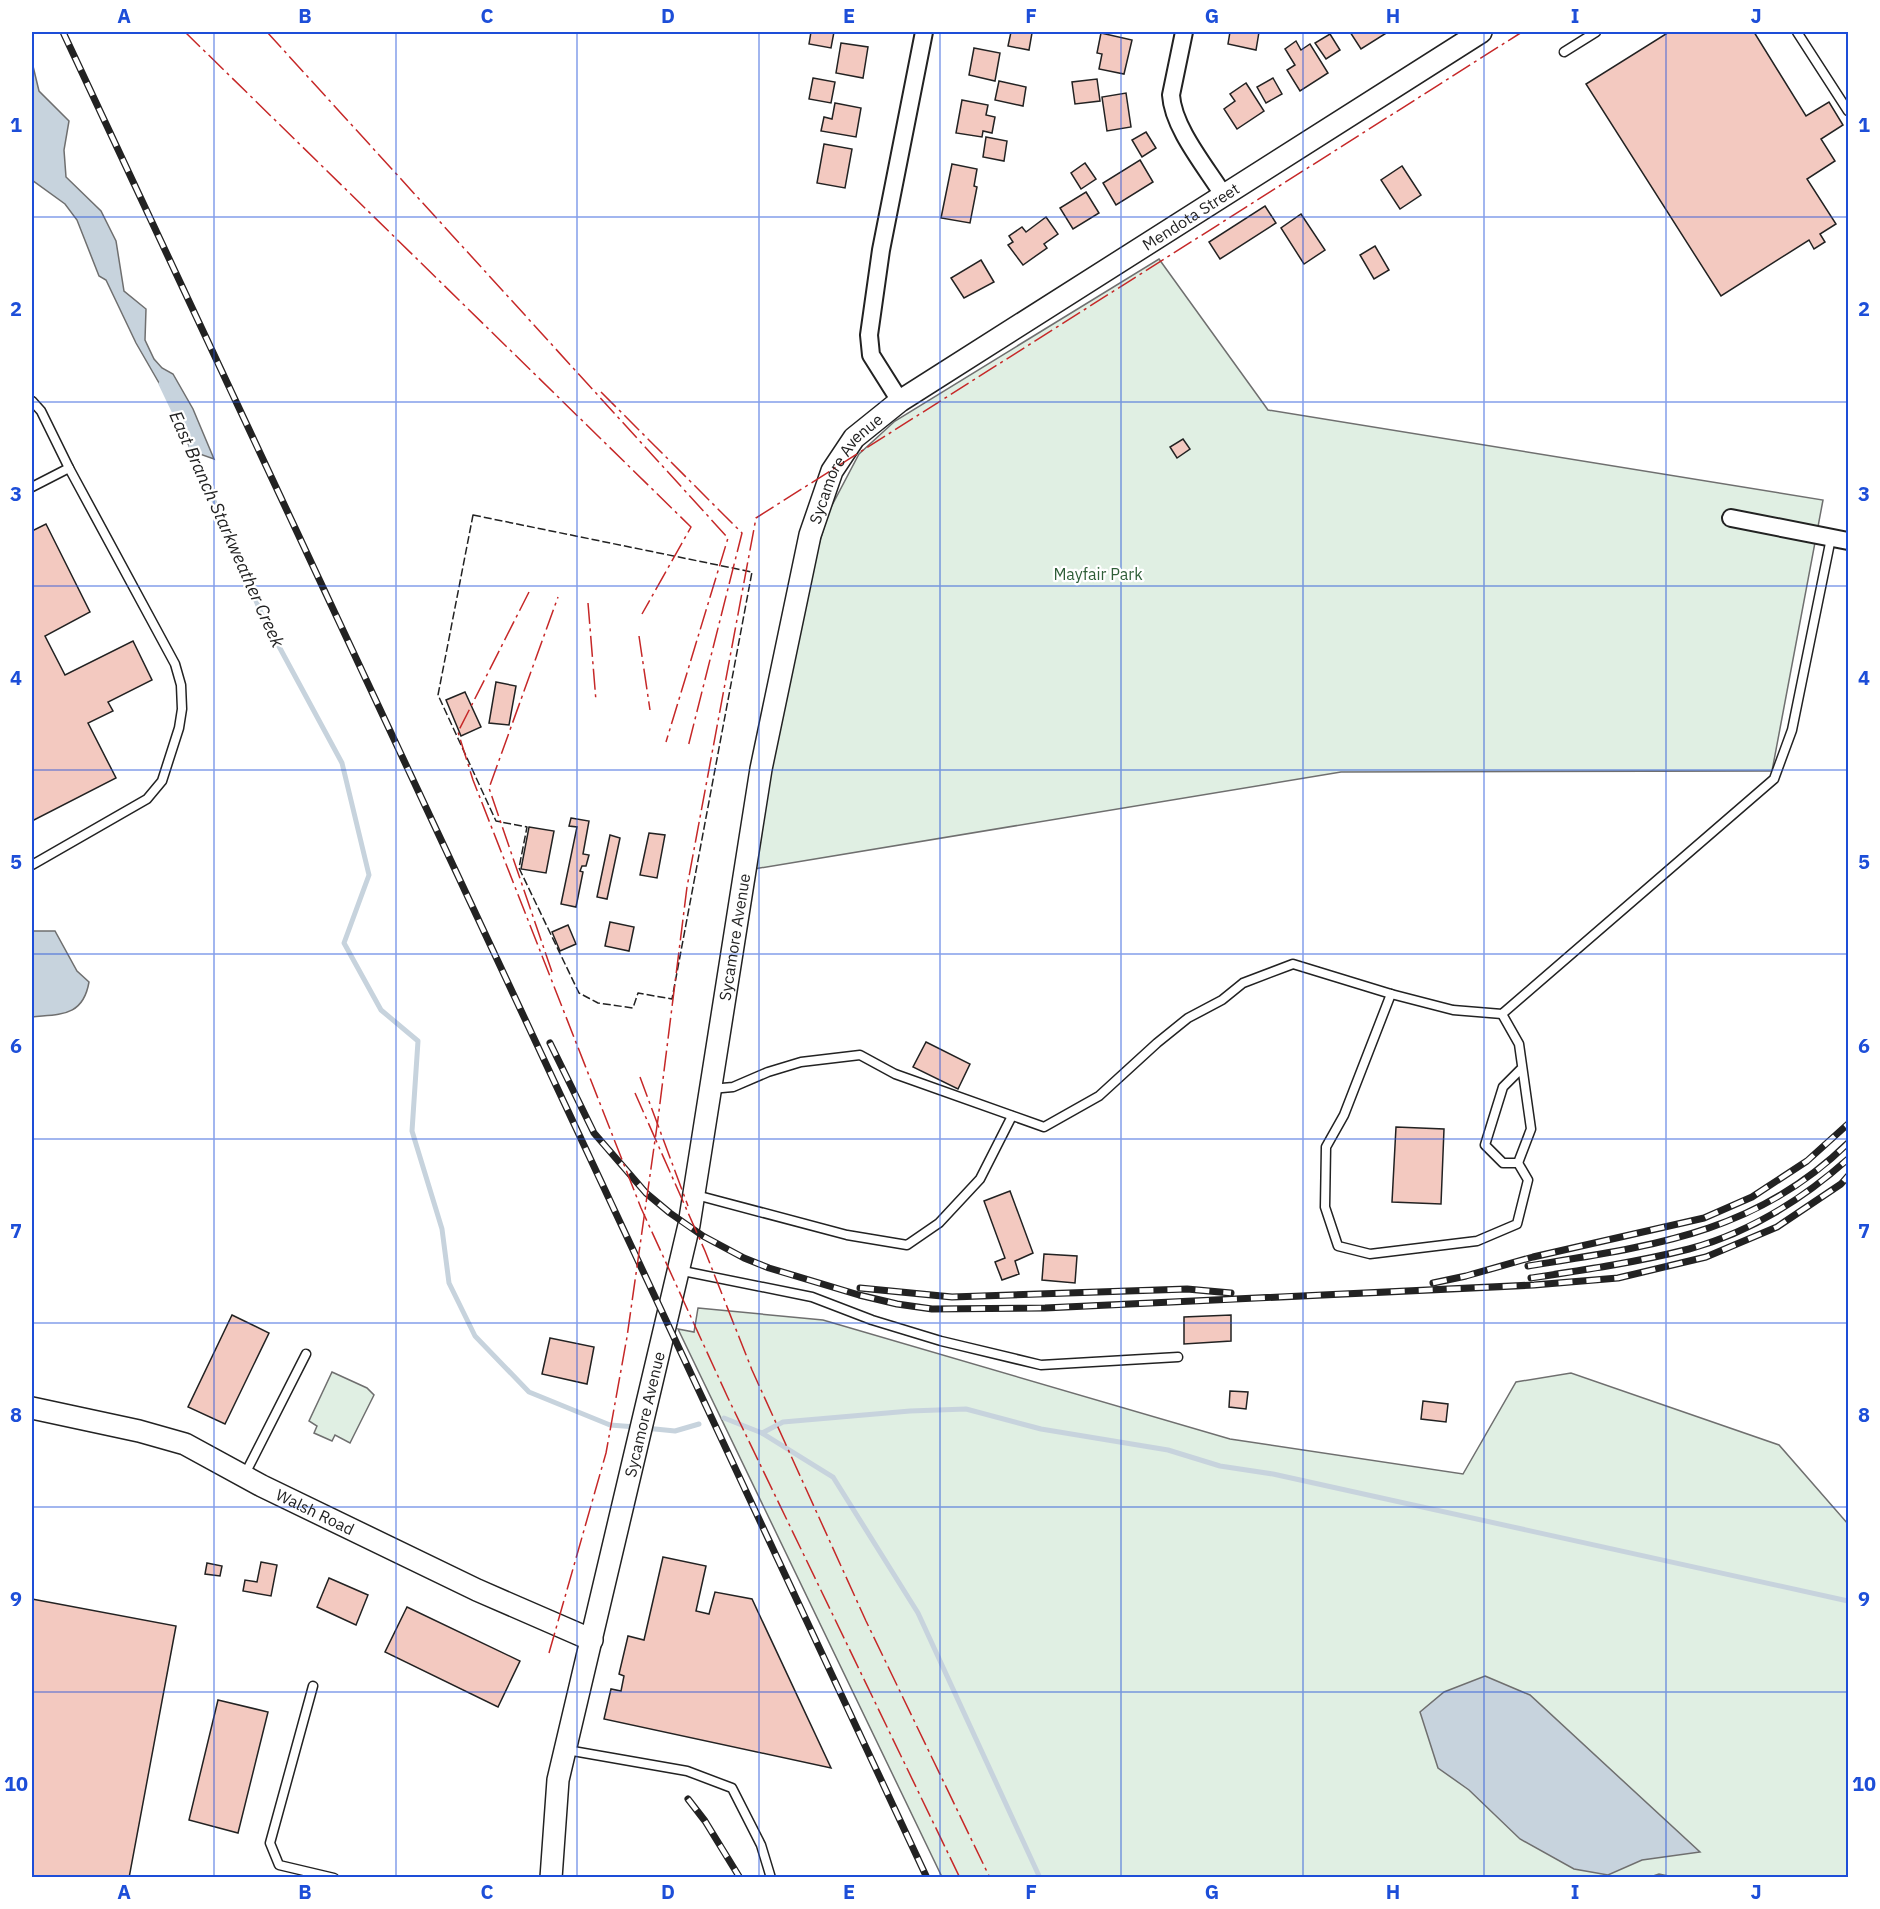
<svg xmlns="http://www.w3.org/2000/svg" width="1880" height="1909" font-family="'IBM Plex Sans',sans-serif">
<rect width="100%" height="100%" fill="#fff"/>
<g fill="#e0efe3" stroke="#6f6f6f" stroke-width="1.5">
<polygon points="1159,259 1268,410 1823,500 1772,771 1341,772 748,870 816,554 829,511 859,454 895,421"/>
<polygon points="698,1308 823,1320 1230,1439 1463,1474 1516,1382 1571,1373 1779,1445 1848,1524 1848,1877 1678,1878 1659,1874 1647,1878 942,1877 678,1329 694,1332"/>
<polygon points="332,1372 367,1388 374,1395 350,1443 335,1435 332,1441 314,1433 317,1426 309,1421"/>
</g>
<g fill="#c7d3dd" stroke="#6f6f6f" stroke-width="1.5">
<polygon points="32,62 39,91 69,121 64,150 66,177 101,211 116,241 124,291 146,309 145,340 154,359 162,368 173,374 193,409 214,459 191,451 174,409 136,343 106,280 99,276 77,220 65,204 32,180"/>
<path d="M32,931H55L77,971L89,982C83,1017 60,1014 32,1017Z"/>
<polygon points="1485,1676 1530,1695 1700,1852 1642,1860 1608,1875 1574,1869 1520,1839 1469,1790 1438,1768 1420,1712 1444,1692"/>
</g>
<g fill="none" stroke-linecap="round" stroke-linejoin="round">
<g stroke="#c7d3dd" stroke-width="5">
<polyline points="161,384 183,430"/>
<polyline points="191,446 262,615 342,763 369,875 344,943 381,1010 418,1041 412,1131 442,1229 449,1283 475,1336 529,1392 610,1425 636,1427"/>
<polyline points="724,1418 762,1433 833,1477 918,1613 1040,1878"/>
<polyline points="645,1428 675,1431 699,1424"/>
<polyline points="762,1433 783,1422 910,1411 966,1409 1041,1429 1168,1450 1220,1466 1273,1474 1848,1601"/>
</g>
</g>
<g fill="#f3c9c0" stroke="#222" stroke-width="1.5">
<polygon points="811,32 834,32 831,48 809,44"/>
<polygon points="1011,32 1032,33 1029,50 1008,46"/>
<polygon points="1230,32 1259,32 1256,50 1228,44"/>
<polygon points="1350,32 1388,32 1361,49"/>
<polygon points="1669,32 1754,32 1806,116 1829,102 1843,125 1821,139 1835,161 1807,179 1836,224 1820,234 1825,242 1814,249 1809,240 1721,296 1586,84"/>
<polygon points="1101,33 1132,40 1124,74 1099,69 1102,54 1097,53"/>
<polygon points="1330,34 1340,50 1326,59 1315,43"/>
<polygon points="1296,41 1301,50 1310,44 1328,73 1300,91 1287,70 1295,65 1285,49"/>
<polygon points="841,43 868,47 863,78 836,73"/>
<polygon points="974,48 1000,53 995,81 969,75"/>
<polygon points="813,78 835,82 831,103 809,99"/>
<polygon points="1273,78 1282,94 1266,103 1257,87"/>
<polygon points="1097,79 1100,101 1075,104 1072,82"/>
<polygon points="999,81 1026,87 1023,106 995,100"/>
<polygon points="1246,83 1264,111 1237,129 1224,109 1235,101 1230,94"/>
<polygon points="1126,93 1131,127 1107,131 1102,97"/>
<polygon points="962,100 988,105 986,115 995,117 992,133 983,131 982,137 956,133"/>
<polygon points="835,103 861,108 856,137 821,131 824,117 832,119"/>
<polygon points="1146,132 1156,148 1142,157 1132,140"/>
<polygon points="986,137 1007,141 1004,161 983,157"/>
<polygon points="824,144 852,149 845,188 817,183"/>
<polygon points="1140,160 1153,182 1116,205 1103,183"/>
<polygon points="1085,163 1096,179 1081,189 1071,173"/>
<polygon points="952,164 977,169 974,186 977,187 970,223 941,218"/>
<polygon points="1402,166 1421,195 1400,209 1381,180"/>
<polygon points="1086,192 1099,213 1073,229 1060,208"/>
<polygon points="1265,206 1276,223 1220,259 1209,242"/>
<polygon points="1301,214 1325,250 1304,264 1281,228"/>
<polygon points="1046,217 1058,234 1044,244 1047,248 1023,265 1008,245 1013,242 1009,236 1022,227 1026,232"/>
<polygon points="1375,246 1389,270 1374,279 1360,255"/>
<polygon points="981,260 994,282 964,298 951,278"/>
<polygon points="1183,439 1190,449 1177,458 1170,447"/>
<polygon points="46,524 90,612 45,636 65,675 133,641 152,680 108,702 113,711 88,723 116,778 32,821 32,531"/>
<polygon points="496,682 516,686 509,725 489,723"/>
<polygon points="465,692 481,727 461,736 446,700"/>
<polygon points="571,818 589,821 583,854 589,855 586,866 582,866 580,871 583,872 576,907 561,904 577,827 569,826"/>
<polygon points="529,827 554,831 546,873 521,869"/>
<polygon points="649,833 665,835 657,878 640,875"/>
<polygon points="610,835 620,838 607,899 597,897"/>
<polygon points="610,922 634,927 629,951 605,946"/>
<polygon points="568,925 576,944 560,951 552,932"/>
<polygon points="926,1042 970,1064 958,1089 913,1067"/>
<polygon points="1396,1127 1444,1129 1441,1204 1392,1202"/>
<polygon points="1010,1191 1033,1253 1015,1261 1019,1274 1002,1280 995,1262 1005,1258 984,1201"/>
<polygon points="1044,1254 1077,1256 1075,1283 1042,1280"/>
<polygon points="232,1315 269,1333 225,1424 188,1407"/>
<polygon points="1231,1315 1231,1341 1184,1344 1184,1317"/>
<polygon points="550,1338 594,1347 587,1384 542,1374"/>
<polygon points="1230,1391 1248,1392 1246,1409 1229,1407"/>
<polygon points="1423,1401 1448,1404 1446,1422 1421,1419"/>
<polygon points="663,1557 706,1566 696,1611 709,1614 715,1592 752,1599 831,1768 604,1719 611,1689 621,1691 624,1676 619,1674 628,1636 644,1640"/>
<polygon points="261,1562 277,1565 271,1596 243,1591 245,1580 257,1582"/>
<polygon points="207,1563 222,1566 220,1576 205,1574"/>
<polygon points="329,1578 368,1595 356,1625 317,1607"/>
<polygon points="32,1599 176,1626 129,1878 32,1878"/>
<polygon points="407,1607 520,1661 498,1707 385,1652"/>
<polygon points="218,1700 268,1712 238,1833 189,1820"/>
</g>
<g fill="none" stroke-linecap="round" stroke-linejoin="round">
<defs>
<g id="service">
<polyline points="1797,32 1848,111"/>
<polyline points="1564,52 1596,32"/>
<polyline points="32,401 41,411 69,468 175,664 181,685 182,709 179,728 162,781 147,799 32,865"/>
<polyline points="32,487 69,468"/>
<polyline points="1391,994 1344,1115 1326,1147 1325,1207 1338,1246 1370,1254 1477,1241 1517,1224 1528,1180 1518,1163"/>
<polyline points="1502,1014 1519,1044 1531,1129 1518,1163 1503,1163 1485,1145 1503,1087 1521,1069"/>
<polyline points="711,1089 733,1087 768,1072 801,1062 860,1055 895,1074 1044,1127 1099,1096 1157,1043 1188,1018 1222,1000 1243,983 1293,964 1391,994 1453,1010 1502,1014 1774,779 1792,730 1831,538"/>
<polyline points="696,1195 847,1235 907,1245 939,1223 980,1179 1012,1116"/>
<polyline points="678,1270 812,1297 872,1320 941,1341 1041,1365 1178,1357"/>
<polyline points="244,1476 306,1354"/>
<polyline points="313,1686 270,1843 279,1865 334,1878"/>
<polyline points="567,1750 687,1771 732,1788 761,1845 771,1878"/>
</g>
<g id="minor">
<path d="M1184,32L1171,95C1173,128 1206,167 1224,196"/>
<polyline points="900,401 871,355 869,335 881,250 924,32"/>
<polyline points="1731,518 1848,541"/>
</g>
<g id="tertiary">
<path id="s1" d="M32,1408L139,1431L185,1444L262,1486L477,1590L592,1640"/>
<path id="s2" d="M551,1878L558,1780L689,1225L761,769L810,535L832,471L854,438L900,401L1481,32"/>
</g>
</defs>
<use href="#service" stroke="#222" stroke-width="11"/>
<use href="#minor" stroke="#222" stroke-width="20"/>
<use href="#tertiary" stroke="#222" stroke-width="24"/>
<use href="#service" stroke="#fff" stroke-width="8"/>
<use href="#minor" stroke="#fff" stroke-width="16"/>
<use href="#tertiary" stroke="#fff" stroke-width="21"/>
<defs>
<g id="rail">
<polyline points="63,32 927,1878"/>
<polyline points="550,1043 594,1133 646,1193 670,1213 703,1236 744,1258 769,1268 859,1295 897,1304 932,1309 1045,1308 1534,1285 1618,1278 1706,1257 1777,1227 1841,1184 1848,1176"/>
<path d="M1528,1266C1651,1246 1755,1234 1848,1143"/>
<path d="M1531,1278C1584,1270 1638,1262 1689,1249C1748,1233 1803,1199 1848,1159"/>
<polyline points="1433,1283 1466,1276 1533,1257 1704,1218 1752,1197 1807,1161 1848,1124"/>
<polyline points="860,1288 952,1297 1187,1289 1231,1293"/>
<polyline points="688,1799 705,1821 740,1878"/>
</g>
</defs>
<use href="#rail" stroke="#222" stroke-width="7"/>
<use href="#rail" stroke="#fff" stroke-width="4.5" stroke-dasharray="14" stroke-linecap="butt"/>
<polygon stroke="#222" stroke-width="1.5" stroke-dasharray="8 3" stroke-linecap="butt" points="473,515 752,572 672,999 638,993 633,1008 598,1003 579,993 519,868 527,827 496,821 438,695"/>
<g stroke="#c62828" stroke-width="1.5" stroke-dasharray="21 4.5 3 4.5" stroke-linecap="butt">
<polyline points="185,32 691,527 642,614"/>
<polyline points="267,32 728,538 666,742"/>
<polyline points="601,392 742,533 688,747"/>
<polyline points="529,592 458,732 473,780 641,1208 728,1398 960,1878"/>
<polyline points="588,603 596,701"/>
<polyline points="639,636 650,710"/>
<polyline points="552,972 489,788 558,597"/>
<polyline points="640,1077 688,1206"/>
<polyline points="635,1093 705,1251 752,1370 866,1621 990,1878"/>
<polyline points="549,1653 606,1453 627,1337 658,1119 687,887 756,518 1522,32"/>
</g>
</g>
<path fill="none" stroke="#1d4ed8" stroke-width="1.5" stroke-opacity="0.55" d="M214,32V1878M396,32V1878M577,32V1878M759,32V1878M940,32V1878M1121,32V1878M1303,32V1878M1484,32V1878M1666,32V1878M32,217H1848M32,402H1848M32,586H1848M32,770H1848M32,954H1848M32,1139H1848M32,1323H1848M32,1507H1848M32,1692H1848"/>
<g text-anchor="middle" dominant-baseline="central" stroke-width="4.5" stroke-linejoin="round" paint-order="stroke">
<g font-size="16" fill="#222" stroke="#fff">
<text stroke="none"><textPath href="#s2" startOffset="1880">Mendota Street</textPath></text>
<text stroke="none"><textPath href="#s2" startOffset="1446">Sycamore Avenue</textPath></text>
<text stroke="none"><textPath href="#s2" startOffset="960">Sycamore Avenue</textPath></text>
<text stroke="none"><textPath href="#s2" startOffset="474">Sycamore Avenue</textPath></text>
<text stroke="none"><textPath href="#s1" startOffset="304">Walsh Road</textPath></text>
</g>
<g font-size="16" fill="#2f5e38" stroke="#fff">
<text x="1098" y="574">Mayfair Park</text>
</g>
<g font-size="18" font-style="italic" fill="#222" stroke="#fff">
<text transform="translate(227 529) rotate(66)">East Branch Starkweather Creek</text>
</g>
</g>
<rect width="1880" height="1909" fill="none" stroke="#ffffff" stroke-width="66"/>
<rect x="33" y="33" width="1814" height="1843" fill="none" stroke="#1d4ed8" stroke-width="2"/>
<g font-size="20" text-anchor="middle" font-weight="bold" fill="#1d4ed8">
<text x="124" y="23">A</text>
<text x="305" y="23">B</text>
<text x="487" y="23">C</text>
<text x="668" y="23">D</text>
<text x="849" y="23">E</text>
<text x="1031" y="23">F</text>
<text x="1212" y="23">G</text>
<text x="1393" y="23">H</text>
<text x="1575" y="23">I</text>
<text x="1756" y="23">J</text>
<text x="16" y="132">1</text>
<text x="1864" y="132">1</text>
<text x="16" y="316">2</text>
<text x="1864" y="316">2</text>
<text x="16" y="501">3</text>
<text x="1864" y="501">3</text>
<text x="16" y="685">4</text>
<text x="1864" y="685">4</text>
<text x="16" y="869">5</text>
<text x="1864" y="869">5</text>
<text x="16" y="1053">6</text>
<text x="1864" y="1053">6</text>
<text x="16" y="1238">7</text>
<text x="1864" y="1238">7</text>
<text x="16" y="1422">8</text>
<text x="1864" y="1422">8</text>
<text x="16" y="1606">9</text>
<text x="1864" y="1606">9</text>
<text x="16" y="1791">10</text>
<text x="1864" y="1791">10</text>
<text x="124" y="1899">A</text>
<text x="305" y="1899">B</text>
<text x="487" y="1899">C</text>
<text x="668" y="1899">D</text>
<text x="849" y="1899">E</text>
<text x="1031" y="1899">F</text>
<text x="1212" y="1899">G</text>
<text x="1393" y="1899">H</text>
<text x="1575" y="1899">I</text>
<text x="1756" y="1899">J</text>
</g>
</svg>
